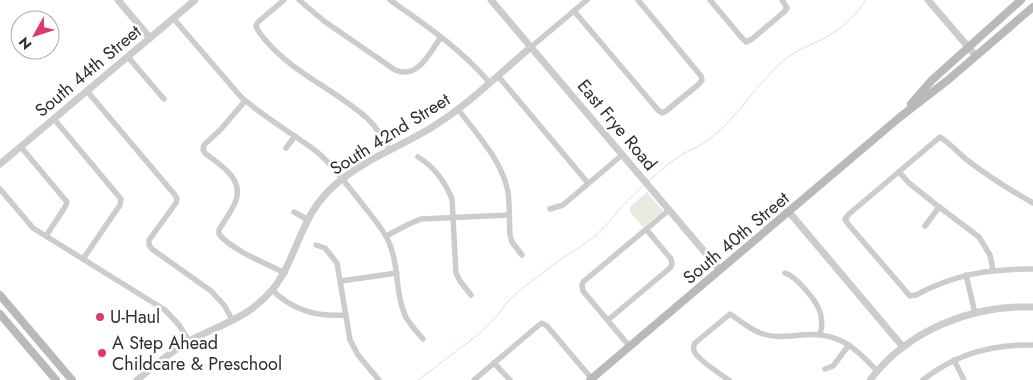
<svg xmlns="http://www.w3.org/2000/svg" width="1033" height="380" font-family="Jost,sans-serif">
<rect width="100%" height="100%" fill="#fff"/>
<polygon fill="#e8ebde" points="647,192 663,211 643,227 630,212 630,207"/>
<g fill="none" stroke-linecap="round" stroke-linejoin="round">
<g stroke="#cbe6ea" stroke-width="1">
<path d="M648,181C657,174 665,166 675,159C686,151 700,147 711,138C739,116 757,83 784,60C797,49 813,45 828,36C844,27 856,15 866,0"/>
<polyline points="418,380 479,334 496,317 508,301 525,286 561,259 579,248 595,236 610,221 621,207 643,186"/>
</g>
<g stroke="#ccc" stroke-width="5.5">
<path d="M284,0L258,22L256,26C258,32 263,37 267,42C296,75 336,90 368,119C377,128 384,139 390,151"/>
<path d="M299,0L324,21L395,70C418,80 430,52 441,37"/>
<path d="M390,0C427,26 460,48 490,83"/>
<polyline points="710,0 742,38 746,42 752,39 784,12 787,8 782,0"/>
<polyline points="574,11 658,110 662,113 666,111 699,84 702,80 701,76 638,0"/>
<path d="M173,18L241,97C263,116 288,131 312,148C331,162 345,183 360,201C369,213 380,225 387,238C400,263 394,291 405,315C409,324 417,332 423,339"/>
<polyline points="531,47 587,0"/>
<polyline points="128,57 164,99"/>
<polyline points="498,76 588,183"/>
<polyline points="87,91 175,195 177,199 176,203 149,240 149,245 152,249 211,291 224,305 233,321"/>
<path d="M245,101L221,129L204,145L203,150L206,154C222,166 245,180 235,203C231,212 224,221 219,230V234C230,249 267,264 285,273"/>
<path d="M458,109C477,135 502,160 508,192C510,207 509,221 510,235L512,242L522,255"/>
<polyline points="54,119 121,199 120,205 83,259"/>
<polyline points="21,147 67,202 65,207 46,236"/>
<polyline points="286,148 295,136"/>
<path d="M418,157C433,166 445,182 452,199L456,273L460,281L471,295"/>
<polyline points="899,172 909,183 934,203 979,237 990,255 993,270"/>
<polyline points="0,189 33,228 165,310 179,325 189,341"/>
<path d="M1033,203C1010,190 988,176 967,160C958,153 950,143 940,137L849,214L845,219L848,224L910,296L916,295C955,274 989,269 1033,269"/>
<polyline points="550,209 563,205 622,155"/>
<polyline points="294,212 308,220"/>
<polyline points="925,226 939,207"/>
<polyline points="386,236 409,224 421,219 509,215"/>
<polyline points="316,245 325,248 337,263 350,340 358,355 379,380"/>
<path d="M785,273C793,276 798,281 804,288C816,301 826,315 820,334"/>
<polyline points="966,275 975,313"/>
<polyline points="341,281 397,273"/>
<path d="M272,290C294,311 317,317 346,315"/>
<polyline points="608,320 670,268 672,264 671,259 646,229"/>
<polyline points="630,347 583,291 582,286 583,282 669,210"/>
<polyline points="954,360 964,380"/>
<polyline points="494,363 510,380"/>
<polyline points="825,369 833,366 849,345"/>
<polyline points="474,380 539,325 542,323 547,326 592,379"/>
<path d="M729,380C720,374 698,360 694,351C693,347 694,346 695,343L730,314C741,321 750,330 763,334C775,338 788,336 801,335C837,331 854,346 877,371"/>
<path d="M923,380C955,354 992,344 1033,345"/>
</g>
<g stroke="#ccc" stroke-width="7">
<polyline points="118,0 150,38"/>
<polyline points="491,0 720,270"/>
<polyline points="928,0 976,56"/>
<polyline points="0,164 195,0"/>
<polyline points="789,212 903,347"/>
<path d="M137,380C154,366 170,352 189,341C221,324 247,319 272,290C288,271 294,248 305,226C312,210 323,195 336,184C365,159 402,146 434,126C469,104 499,74 531,47"/>
<path d="M870,380C908,330 971,305 1033,307"/>
</g>
<g stroke="#b9b9b9" stroke-width="8">
<polyline points="911,104 932,80 1021,0"/>
<polyline points="0,295 72,380"/>
<polyline points="0,314 56,380"/>
<polyline points="590,380 900,117 948,80 1033,7"/>
</g>
</g>
<g fill="#dd3a6e" stroke="#fff" stroke-width="2">
<circle cx="100" cy="317" r="5"/>
<circle cx="102" cy="353" r="5"/>
</g>
<g text-anchor="middle" dominant-baseline="central" stroke-width="5" stroke-linejoin="round" paint-order="stroke">
<g font-size="18" fill="#2f2f2f" stroke="#fff">
<text transform="translate(88 71) rotate(-40)">South 44th Street</text>
<text transform="translate(617 125) rotate(50)">East Frye Road</text>
<text transform="translate(390 134) rotate(-32)">South 42nd Street</text>
<text transform="translate(736 238) rotate(-40)">South 40th Street</text>
</g>
<g font-size="18" fill="#2f2f2f" stroke="#fff" text-anchor="start">
<text x="110" y="317">U-Haul</text>
<text x="112" y="343">A Step Ahead<tspan x="112" dy="21">Childcare &amp; Preschool</tspan></text>
</g>
</g>
<g transform="translate(35 35) rotate(230)"><circle r="24" fill="#ffffff" stroke="#acacac"/>
<path d="M0-4L9 19L0 12L-9 19Z" fill="#dd3a6e"/>
<text y="-8" font-size="14" font-weight="bold" text-anchor="middle" fill="#2f2f2f">N</text>
</g>
</svg>
